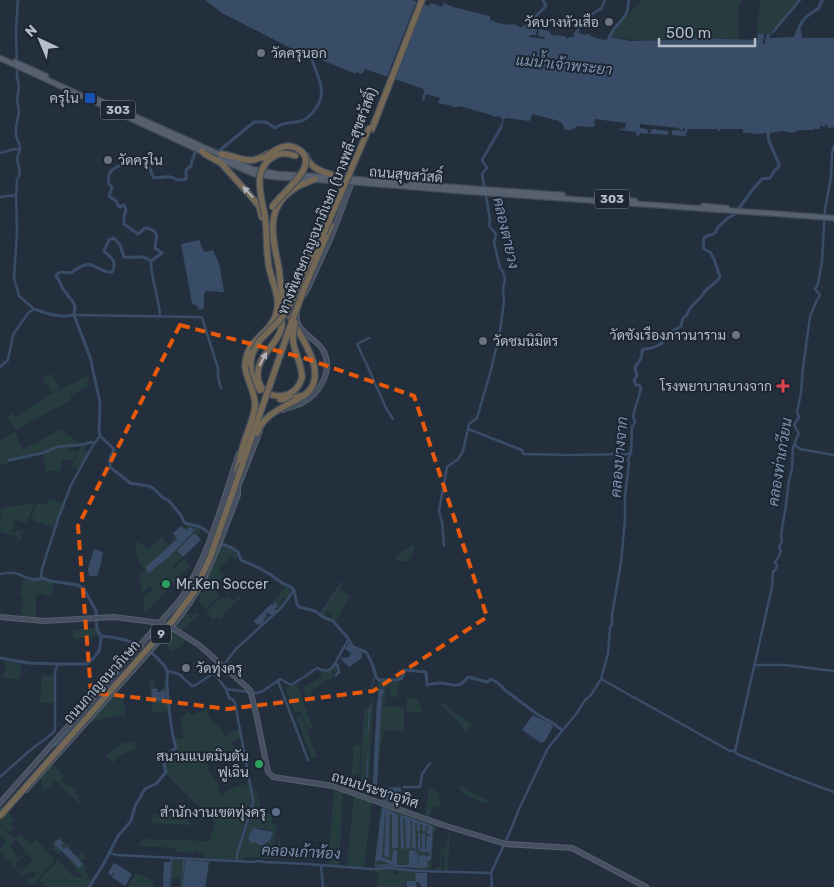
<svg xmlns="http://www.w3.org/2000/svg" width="834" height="887" font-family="Rubik,Sarabun,sans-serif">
<rect width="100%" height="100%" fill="#242f3e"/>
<g fill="#263c3f" fill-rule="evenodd">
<path d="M642,0H742L738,7V39C723,39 708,37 694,38C665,39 640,43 611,37L615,28Z"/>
<polygon points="761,0 799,0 775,29 768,35 758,34 757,26"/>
<polygon points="52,374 60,388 52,392 51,391 42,378"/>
<polygon points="88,376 89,378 87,380 88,387 70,396 71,400 15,430 7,417 13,413 15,417 51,394"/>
<polygon points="62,429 67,435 72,436 74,441 81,442 81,445 70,446 70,449 67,449 67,451 78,451 80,447 85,445 86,447 84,450 88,451 85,459 78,469 72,466 78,452 73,461 61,459 61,471 45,471 44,454 0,465 0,440 15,432 22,450"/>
<polygon points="49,498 63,503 54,528 31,520 36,504 47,504"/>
<path d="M34,503L29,518H28L26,523L14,519C15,524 13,530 10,533L16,531H20L22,529L21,531L23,534L20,533L19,535H22L21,538L18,542V537L0,532L1,508Z"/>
<path d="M184,523L200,528L199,530L200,531L203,530L178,550V552L182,557L173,566L175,568L184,559L190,566L145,613L143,599L153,589L150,586L142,593L139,576L145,570C137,559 134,554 137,541L148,549L161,537L167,544L168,545L175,537L173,534V533L177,538L146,568L147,572C158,571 186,539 194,530H185L184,529L186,527L183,524Z"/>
<path d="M220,544C226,549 236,548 239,557L236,559L231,556L219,570L224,576L216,585L214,586L219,596L206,609L199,601L201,600L199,595L197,593L199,590L203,593L208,587L204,584L206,582L205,580Z"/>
<path d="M412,544L415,547C410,561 409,563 394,560C399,556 400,548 408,549Z"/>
<polygon points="23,577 36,580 41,579 53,583 52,596 46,596 44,594 36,594 36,618 21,617 23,597 20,597"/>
<polygon points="285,586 290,588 293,590 287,599 284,597 281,601 284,604 280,608 274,601 284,588"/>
<polygon points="339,588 350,596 335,623 331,619 333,614 327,610 325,613 327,614 326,617 321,615"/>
<polygon points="238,595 241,597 236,604 234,603 220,619 217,617 213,620 206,613 221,597 224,599 228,596 233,601"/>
<polygon points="196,613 198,615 182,632 175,628 187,614 191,615 189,617 191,619 193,617 192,615 193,614 194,615"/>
<polygon points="96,628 96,631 100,637 99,639 98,636 73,639 73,630"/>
<polygon points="172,628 187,639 176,650 175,649 172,652 166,646 169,642 167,641 164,644 160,641"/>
<polygon points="6,661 21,664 20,679 3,678"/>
<path d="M336,665L339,674L337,675L335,672H333L332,674L335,675V677L321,682L320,686L311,691L312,694L306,696L303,688L322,676L319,670C326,673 330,669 336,665Z"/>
<polygon points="42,675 54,676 54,703 40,702"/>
<polygon points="151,680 153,680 155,687 157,688 157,689 152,689 151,692 153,703 155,701 165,700 165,691 162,690 165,682 166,682 168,711 153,713 149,682 151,682"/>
<polygon points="380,681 399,682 399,686 397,687 398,691 396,698 389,696 390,692 387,685 385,698 387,703 383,703 383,706 404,707 404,733 399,730 384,730 382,742 381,743 377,781 382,696 379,697 377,700 378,683"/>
<polygon points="296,682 313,728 308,730 300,710 295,713 285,688"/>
<path d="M374,686L368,797L363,795L364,786H360L364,711C374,706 372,695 374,686Z"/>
<polygon points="111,697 123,698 126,716 109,717 89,723"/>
<polygon points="407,698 417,698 423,712 411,713 410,711 406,712"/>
<polygon points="443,702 472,725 466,732 458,722 441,706"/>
<path d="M208,709L207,712L211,720L223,731V733L225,737L237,729L239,730L241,737L232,742L234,747L236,749L238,746L239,749L238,751L242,759L238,760L240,766V768L220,749L208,757L211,761L207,763L209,767L207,768L219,787V792L222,794L226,793V790L249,783C251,792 253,801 250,810L245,812V816L248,817L242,832L236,859L231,860L204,858V855H205L195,850L194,853L175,852V848L139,846L142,839L209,841L215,824L213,820L166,774L167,772L165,761L167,756L173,754L177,750L175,738H177L179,739L183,738L181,719L188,712L192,715Z"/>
<polygon points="301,715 317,757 312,759 296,717"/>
<polygon points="133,741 135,742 136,749 135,750 123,754 112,763 106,756 120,744"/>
<polygon points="354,745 361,745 359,774 354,774 354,781 351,781"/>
<path d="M52,763L65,776L63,777L60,781L76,790L70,782L78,790L75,792V794L80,796L79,797H76L81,802V804L86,810L56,781L44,792C41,788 43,782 40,777Z"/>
<polygon points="462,785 469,791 488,800 487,804 464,795 459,788"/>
<path d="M252,788L257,791L259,794L256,796L257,800H259L261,812L274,814L273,815L271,823L284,826H277L274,845L278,846L279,838L281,839L278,859L246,857L242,860L238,858C239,840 253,822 254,804C254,799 253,793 252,788ZM261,828L273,832L251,843L250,839L255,829Z"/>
<polygon points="334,788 343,791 339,866 329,865 328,864"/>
<polygon points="429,788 439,793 439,798 442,799 438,810 437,805 432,806 429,818 425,817"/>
<polygon points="354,795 372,802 364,868 347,866"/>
<polygon points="1,805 15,819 10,824 14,828 8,832 0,824 0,806"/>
<polygon points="381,805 437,825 435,833 434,834 431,869 425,869 425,870 418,870 417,868 374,867"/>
<polygon points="164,808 168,813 167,815 183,815 192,825 150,823 154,814 160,815 158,811"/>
<path d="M0,825L15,840L10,845L14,850L13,852L17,856L20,857L26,851L19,842H18L14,838L20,834L31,845L36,840L55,860L32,886L27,881L37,875L33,870L22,876L0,852V848L6,842L0,836ZM26,853L33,861L21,872L16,868L15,864Z"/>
<polygon points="448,833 450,834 448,871 445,871 444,853 442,855 441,870 435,870 435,867 440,867 441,848 446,847"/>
<polygon points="59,837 67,845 69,844 71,846 70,847 73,854 67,847 62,850 55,845 71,861 76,857 75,856 77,854 78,855 80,854 80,851 86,858 82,862 91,871 91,872 84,866 88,878 90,880 92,879 93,880 85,887 48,887 40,880 33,887 58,860 73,876 80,878 82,876 62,852 57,854 53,850 49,850 54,847 49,842 50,841 53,844"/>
<polygon points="173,859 210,860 206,887 205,887 209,864 185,861 183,887 181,887 181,879 172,878 171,887 169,887 171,862"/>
<polygon points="374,869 393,870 393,874 398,874 399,870 415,871 417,880 416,881 405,881 405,887 377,887 378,872 374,873"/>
<polygon points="136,873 153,880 153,887 128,887"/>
</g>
<g fill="#394c67">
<path d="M205,0H412L429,6L431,3L442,7L444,3L453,7L490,16V19C495,23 508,26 514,24L521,28L533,18L535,19L530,22L529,26L530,27L537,29L536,35H530L529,37L544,39L545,37L538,36L539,29L549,31L551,35L565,36L567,39L569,37H574V33H577L578,32L583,35L589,34C594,39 600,39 607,40L608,37L630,41L667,40L694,38L757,40L758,34H764L763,44H765L766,35L772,33L775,29L776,30L769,36L770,38L794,37L797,29L801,30L802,38H834V127L828,128L827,125L826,124L824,127L820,125V129H815V128L813,130H800L792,133L783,131L770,133V141L771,144H768L766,133L753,134V133H743V129H720L719,132L717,129H688L685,136L640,133L639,136L636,135V132L620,130L621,127L622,129H625L626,123L595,119L594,127L577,126L576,128L570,130H565L562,123L559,122V121L532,114L530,121L507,118L504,119L502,129L499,132L498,130L503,120L499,116L495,117L488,114L460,106L452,108L453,106L438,103L440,98L426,94L424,101L422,100L424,91V89L365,69L362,74L357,72L356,74L314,57L313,59L315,66L314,68L311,60L308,57L222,13Z"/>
<polygon points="199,240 204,252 213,250 219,263 224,292 206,291 204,294 204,308 199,310 198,307 192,303 181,244"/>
<polygon points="181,526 185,529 187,530 190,527 195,530 168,558 151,571 149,573 147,572 146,568 146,567 177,539 173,533"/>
<polygon points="193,534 197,535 201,540 183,557 178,552 178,550"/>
<path d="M94,549L103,552C102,560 100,568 97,576H89L88,569Z"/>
<polygon points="274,601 278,606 275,609 276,611 271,615 268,613 266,614 267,616 263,620 264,622 260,625 259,624 257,625 254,621 271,604 273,605 274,603 273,602"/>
<polygon points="349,643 354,649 362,653 362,658 349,667 341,659 342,657 344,658 346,657 348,658 351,653 345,649"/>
<polygon points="122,671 123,671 124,674 57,749 54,746"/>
<polygon points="152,689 157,689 158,692 161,692 162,690 165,691 166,696 165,700 166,702 155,701 153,703 151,692"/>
<polygon points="379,689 383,689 384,693 382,696 377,785 373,784 373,779 377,700 379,697 378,695"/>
<polygon points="533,715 551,724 553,727 545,741 541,743 522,730"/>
<polygon points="400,787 401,789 400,807 382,800 383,788"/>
<polygon points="382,807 392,811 398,815 398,848 392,848 392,815 391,814 390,815 389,857 387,857 384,856 386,814 385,815 382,857 392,861 393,850 397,850 397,865 407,865 409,862 409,851 413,850 418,854 417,865 419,856 424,855 427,857 430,855 429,852 422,852 418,849 418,833 420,833 421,849 422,848 422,834 425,834 425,850 426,849 427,836 431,836 430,834 427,834 428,827 427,826 426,826 425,831 424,832 422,830 422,824 420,825 420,831 417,831 417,823 415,823 416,849 412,848 412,821 411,820 410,848 406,848 405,818 403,819 404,849 401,849 400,816 403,815 433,826 431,859 427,862 428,867 421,868 375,866 375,864 377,865 389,864 388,863 379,860 375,863"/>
<polygon points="253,828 273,832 270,840 267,842 263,846 259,845 255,842 251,843 248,838"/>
<polygon points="59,839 63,843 61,846 63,849 62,850 67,847 83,864 79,868 72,861 73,860 71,860 55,845 54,843"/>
<polygon points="171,858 173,859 171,862 169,887 163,887 164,862 170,862"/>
<polygon points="186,860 209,862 205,887 183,887 185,861"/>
<polygon points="114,863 118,865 132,874 126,885 125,886 112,877 115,871 111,876 108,873"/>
<polygon points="415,873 427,873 427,887 421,887 420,883 417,882 416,883 417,887 407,887 406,881 416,881"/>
</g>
<g fill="#242f3e">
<polygon points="417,0 419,0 393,81 386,79"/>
<polygon points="640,124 679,128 680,130 682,130 683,128 685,129 685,131 673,130 672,131 672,135 668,135 669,132 667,131 653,129 651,130 651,133 648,133 647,129 640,128"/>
</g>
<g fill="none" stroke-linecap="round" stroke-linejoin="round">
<g stroke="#394c67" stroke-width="1">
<polyline points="320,615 342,582"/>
<polyline points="372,686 375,675"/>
<polyline points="368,733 370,707"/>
<polyline points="367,784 368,755"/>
<polyline points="170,887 172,857"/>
<polyline points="182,887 184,858"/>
</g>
<g stroke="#394c67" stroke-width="2.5">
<polyline points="773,32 800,0"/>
<path d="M575,34C582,24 589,14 601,9L605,0"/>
<polyline points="0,153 14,149 20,150"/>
<polyline points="0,197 16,195"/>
<path d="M151,261C151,280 159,297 160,316"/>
<polyline points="74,315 197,317 202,318 218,368 218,377 221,388"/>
<polyline points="365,361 357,344 369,338"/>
<polyline points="366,363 386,408 393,419"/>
<polyline points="0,367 8,360 13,335 28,313 34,309 19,296 14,278 17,232 16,196 17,180 20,174 17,158 20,150 19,143 16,136 16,128 19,112 17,100 19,87 17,77 16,30 18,0"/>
<polyline points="468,429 522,450 523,454 570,455 630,454"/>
<polyline points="795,445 800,449 834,455"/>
<polyline points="9,460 43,453 57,447 66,446 80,445 92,442 94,443"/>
<polyline points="444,546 442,522 439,511 447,467 458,459 463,451 469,424 477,418 491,370 500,331 504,301 503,289 505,279 503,272 500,268 494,242 496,234 489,226 490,219 482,174 487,168 482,160 500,129"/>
<path d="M0,574C4,574 9,572 13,573C24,574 30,583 42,578L41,576L42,569L58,519L71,485L93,445L100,436"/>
<path d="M336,664C338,666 339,668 339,672L336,675"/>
<polyline points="754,665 785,665 834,671"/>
<polyline points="167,671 179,674 192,686 194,686 214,673 226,689 229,698 232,699 235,703 253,800 253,804 237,854 237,861"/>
<polyline points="216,675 236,649 282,607 294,590"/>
<polyline points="601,679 730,751 735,751 737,754 788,775 834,792"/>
<polyline points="278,681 308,760"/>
<path d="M226,689L257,693L263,691L280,679L291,685L304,677L317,668C330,674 332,669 338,658C341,652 345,646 348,640"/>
<path d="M735,751L772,587L773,572L776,569L777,565L775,562L779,556L781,551L779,546L782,542L781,535L786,505L789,480L792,469L793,447C796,443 795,438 799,434L794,425L799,417L797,412L801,393L803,368L810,317L816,302L820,295L815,289L818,284L822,261L825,210L831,177L832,153L834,146"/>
<polyline points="0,777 28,752 53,733 55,730 55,671 58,664"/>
<polyline points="404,787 420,787 422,774 430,763"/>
<polyline points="109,853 117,855 253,862 259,861 264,862 307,864 371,869 388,868 419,871 491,873"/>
<polyline points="321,865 323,887"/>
<polyline points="492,887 491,873 512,827 519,809 548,748 577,713 585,700 591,695 601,679 608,654 610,627 612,625 612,615 621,562 625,519 625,496 629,463 628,460 631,452 632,427 635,422 633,416 640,392"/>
</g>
<g stroke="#394c67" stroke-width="3">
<polyline points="528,24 546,6 543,0"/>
<path d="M798,32C801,19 808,15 819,8L821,2L823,0"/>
<path d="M609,39C613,25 622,23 627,12C628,8 628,4 629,0"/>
<path d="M219,151L254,122H266L275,128C285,121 289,124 301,121C307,119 312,114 316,108C327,93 319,79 313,63"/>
<path d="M195,153L192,161L191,166L186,170V179C174,182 178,178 170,177C163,176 160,179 153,177L147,160L145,158L141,159L137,162L135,160C128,163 110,167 109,175C108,176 109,184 109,184L112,187L109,196L116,201L119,207L124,205L126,210L124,216V224L138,234L145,228C161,231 156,236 155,248L162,253L151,261C140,253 136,259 124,257L120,245L114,238L109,240L104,251C111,257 118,262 112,272C102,274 95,262 85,265C80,266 75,270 71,273C65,273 61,270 56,275L63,289L73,302L75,306L74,315L90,357L100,402L99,433L100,436L114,449L110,458V467L130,483L148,486L153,488L162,497L169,501L180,514L185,523L201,527L205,530L222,544L232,548L238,552L241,560L259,568L271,575L282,583L291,587L294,590L297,604L299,607L315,611L323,617L333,621L347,637L353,647L366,652L368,655L373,666L376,677L379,680H397L402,678L405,670L426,672L427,685C431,684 436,683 440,683C453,683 457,691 468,677L487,682L491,679L498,683L506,691L537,714L554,724L562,730"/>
<path d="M34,309C48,314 60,318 74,315"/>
<path d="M640,392L641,388L639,385H636L634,381L637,375C632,365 638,366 641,358C642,355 642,353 642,350L645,349L652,348L661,344L671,332L681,326L683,318L686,316L691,307L701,297L705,291L718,280L720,277L714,259L710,252L704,249C702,234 704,238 715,233L718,227L728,218L735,214L753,189L762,179L770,178L775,170L779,167V164L769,141"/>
<path d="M42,578L50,581L78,585L84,589L96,611L97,630L101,636C123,638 145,643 160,661C163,664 166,667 167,671C168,675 166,681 167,686C169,707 170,728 176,748C174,750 171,751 169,753C162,757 164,766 166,772L157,783L145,789L135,806L131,821L118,836L103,865L89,887"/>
<path d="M0,658L28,663L58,664H87C100,653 100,652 101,636"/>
</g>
<defs>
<g id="secondary">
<polyline points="310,254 329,215"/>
<polyline points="304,295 307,290 332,235 352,182"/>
<path d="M283,410C289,407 296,406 302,403C320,394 334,370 323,350C316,338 293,330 297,314"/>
<polyline points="0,617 44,621 114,617 161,623 174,629 199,645 250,690 256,713 268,772 273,777 333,786 443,825 506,844 572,848 646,887"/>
<path d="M26,790L173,625C206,588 220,541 238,495V487L260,431"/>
<path d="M0,803L180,600C209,556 222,503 239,453"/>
</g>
<g id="primary">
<polyline points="0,58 203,152"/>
<polyline points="15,62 46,76"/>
<polyline points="92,97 252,169 277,174 331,177"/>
<polyline points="219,159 254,174 274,177 352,182 459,191 834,218"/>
<polyline points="354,179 398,183"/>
<polyline points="411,184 563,195"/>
<polyline points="618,199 635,201"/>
<polyline points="703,206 727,208"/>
</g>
<g id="highway">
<polyline points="372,129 422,0"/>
<polyline points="202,151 205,154 221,163 248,193 259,206 262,217"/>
<path d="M221,154C240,156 248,167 267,154"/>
<path d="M306,156C311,171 328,173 341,177"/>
<polyline points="326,237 331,225"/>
<path d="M279,299C280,309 284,320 281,330C275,347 255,358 258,379C262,401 296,403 302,377"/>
<path d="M253,352C248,367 251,378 260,390"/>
<path d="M245,366C246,338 270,335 276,314C282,295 269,279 268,260C266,246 267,232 265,217"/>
<polyline points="280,399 288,400 300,396"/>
<path d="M296,400C301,397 306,395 309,391C329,368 294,329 285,307C280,296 281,282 279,269C273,237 263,207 297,187C302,184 309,182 315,179"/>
<polyline points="237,470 240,460"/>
</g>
</defs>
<use href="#secondary" stroke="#565f6c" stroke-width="6"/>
<use href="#primary" stroke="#414a57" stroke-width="7"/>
<use href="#highway" stroke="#434c59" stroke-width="8"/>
<use href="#secondary" stroke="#465061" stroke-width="4"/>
<use href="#primary" stroke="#56606e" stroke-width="4.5"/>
<use href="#highway" stroke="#746855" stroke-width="5.5"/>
<defs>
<g id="highway-bridge">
<path d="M264,158C274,151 284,142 296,148C326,163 279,194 272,207"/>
<path d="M265,217C262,198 251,170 273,157C280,152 288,153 296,156"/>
<polyline points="321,240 369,128"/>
<path d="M295,323C288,348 301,355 302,377"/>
<polyline points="253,352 260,340 278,322 288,310 308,263 319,244"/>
<path d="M257,433C264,415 280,409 296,400"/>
<path d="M240,460C241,442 255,421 255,404C255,391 246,379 245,366"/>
<polyline points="0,816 174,619 194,592 210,558 291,324 306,284 326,237"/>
</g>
</defs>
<use href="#highway-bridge" stroke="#434c59" stroke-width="8" stroke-linecap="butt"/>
<use href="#highway-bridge" stroke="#746855" stroke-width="5.5"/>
</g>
<defs><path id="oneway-solid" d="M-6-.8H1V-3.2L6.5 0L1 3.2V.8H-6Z" transform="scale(1.25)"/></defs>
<g fill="#aeb4bd">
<use href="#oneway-solid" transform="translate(248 192) rotate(-132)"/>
<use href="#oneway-solid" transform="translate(263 359) rotate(-63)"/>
</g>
<path fill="none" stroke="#e8590c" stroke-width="4" stroke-dasharray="10 6" stroke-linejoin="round" d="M180,325L304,358L414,396L487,617L373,691L228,709L91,692L78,526Z"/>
<g fill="#6b7280" stroke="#1d2633" stroke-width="2">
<circle cx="609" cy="22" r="5"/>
<circle cx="261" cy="53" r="5"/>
<circle cx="108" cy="160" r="5"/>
<circle cx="736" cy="335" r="5"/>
<circle cx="483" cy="341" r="5"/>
<circle cx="186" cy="668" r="5"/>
</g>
<rect fill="#1a4fb4" stroke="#1d2633" stroke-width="2" x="84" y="92" width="12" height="12" rx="2.5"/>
<path fill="#e0444e" stroke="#1d2633" stroke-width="2" d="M780.5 378.5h5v5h5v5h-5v5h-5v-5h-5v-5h5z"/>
<g fill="#2e9e5b" stroke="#1d2633" stroke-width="2">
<circle cx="166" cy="584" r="5"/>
<circle cx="259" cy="764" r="5"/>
</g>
<circle fill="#5c6f8a" stroke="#1d2633" stroke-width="2" cx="276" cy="812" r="5"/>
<g text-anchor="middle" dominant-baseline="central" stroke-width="4" stroke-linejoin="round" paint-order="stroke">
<g fill="#1d2633" stroke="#878f9c" stroke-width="1">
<rect x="100.5" y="100.5" width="35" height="19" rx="4"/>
<rect x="594.5" y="189.5" width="35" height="19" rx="4"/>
<rect x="151" y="624.5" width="20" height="19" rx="4"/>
</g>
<g font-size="12" font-weight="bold" fill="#b4bcc9">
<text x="118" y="110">303</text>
<text x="612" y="199">303</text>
<text x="161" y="634">9</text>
</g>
<g font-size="14" fill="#b4bcc9" stroke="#1d2633" text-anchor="end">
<text x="599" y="22">วัดบางหัวเสือ</text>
<text x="271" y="53" text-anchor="start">วัดครุนอก</text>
<text x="79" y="98">ครุใน</text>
<text x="118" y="160" text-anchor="start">วัดครุใน</text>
<text x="726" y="335">วัดชังเรืองภาวนาราม</text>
<text x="493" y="341" text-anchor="start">วัดชมนิมิตร</text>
<text x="772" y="386">โรงพยาบาลบางจาก</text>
<text x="176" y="584" text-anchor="start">Mr.Ken Soccer</text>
<text x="196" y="668" text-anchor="start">วัดทุ่งครุ</text>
<text x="249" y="756">สนามแบดมินตัน<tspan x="249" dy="16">ฟูเฉิน</tspan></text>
<text x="266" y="812">สำนักงานเขตทุ่งครุ</text>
</g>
<g font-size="14" fill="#b4bcc9" stroke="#1d2633">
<text transform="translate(406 175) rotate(5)">ถนนสุขสวัสดิ์</text>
<text transform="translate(328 201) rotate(-68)">ทางพิเศษกาญจนาภิเษก (บางพลี-สุขสวัสดิ์)</text>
<text transform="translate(102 682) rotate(-48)">ถนนกาญจนาภิเษก</text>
<text transform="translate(375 790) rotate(18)">ถนนประชาอุทิศ</text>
</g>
<g font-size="15" font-style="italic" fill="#7c92b1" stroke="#1d2633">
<text transform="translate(564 65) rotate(6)">แม่น้ำเจ้าพระยา</text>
<text transform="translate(506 233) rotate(77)">คลองตายวง</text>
<text transform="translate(619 457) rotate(-85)">คลองบางจาก</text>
<text transform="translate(780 462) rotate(-81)">คลองท่าเกวียน</text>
<text transform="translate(301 852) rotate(3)">คลองเก้าห้อง</text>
</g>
</g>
<g transform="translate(40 40) rotate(316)" stroke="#1d2633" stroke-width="4" paint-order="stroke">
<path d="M0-4L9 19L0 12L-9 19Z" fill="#b4bcc9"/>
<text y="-8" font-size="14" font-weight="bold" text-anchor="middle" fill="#b4bcc9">N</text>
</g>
<path d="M659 38v8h96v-8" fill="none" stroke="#b4bcc9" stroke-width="2.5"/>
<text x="666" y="38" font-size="15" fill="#b4bcc9" stroke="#1d2633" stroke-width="4" paint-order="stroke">500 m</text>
</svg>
